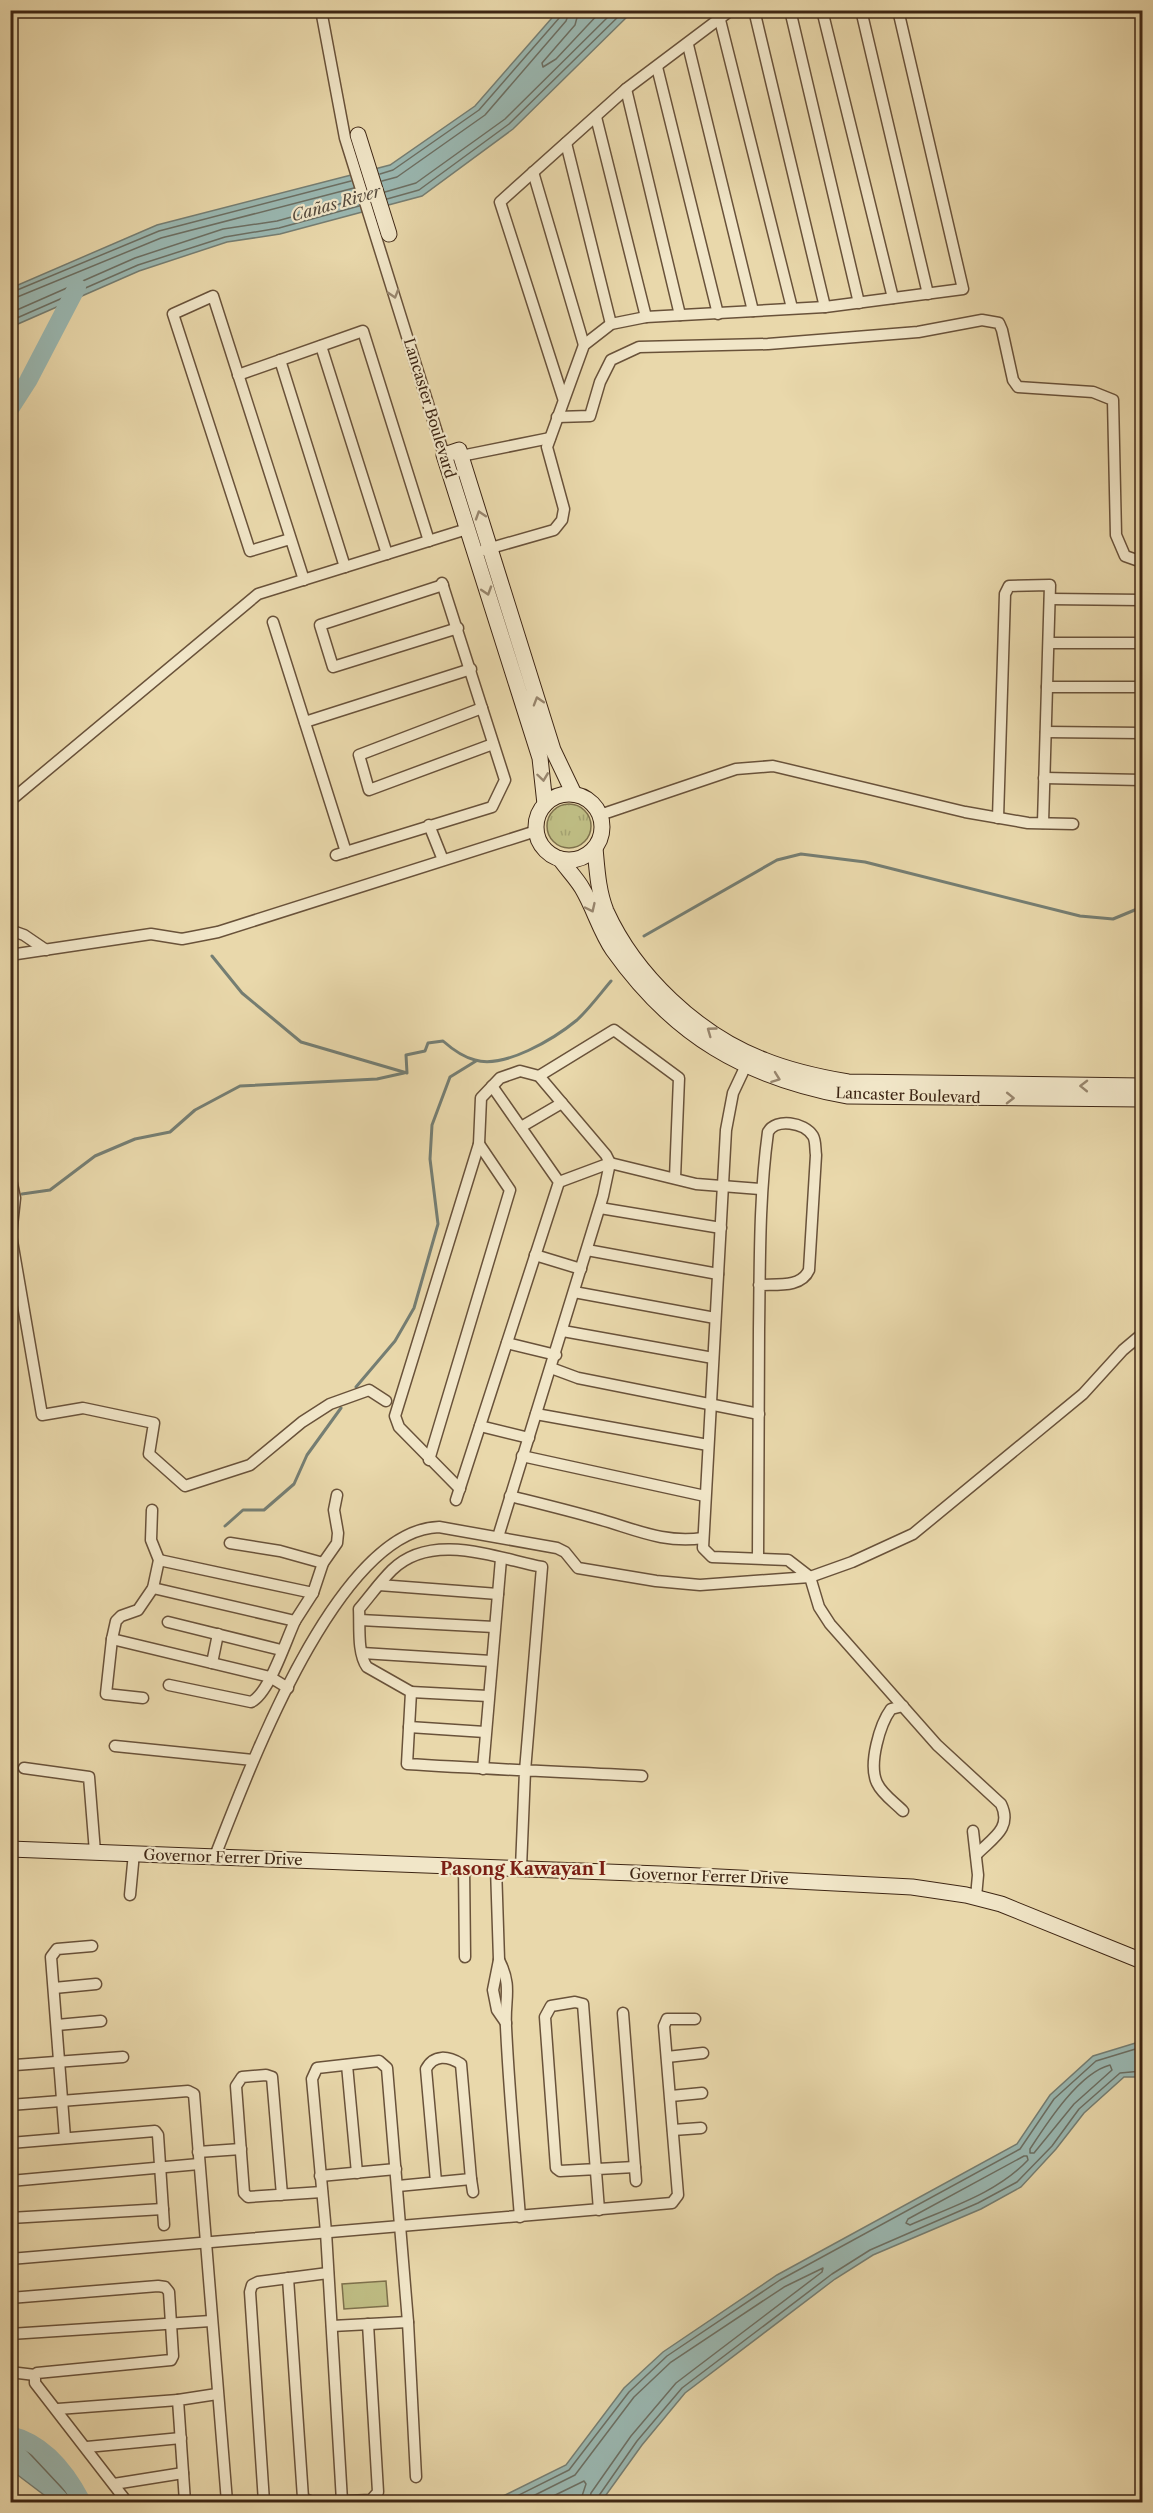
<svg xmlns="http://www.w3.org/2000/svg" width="1153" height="2513" font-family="'Libre Caslon Text',serif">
<defs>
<pattern id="grass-tufts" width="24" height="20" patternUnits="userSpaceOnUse" patternTransform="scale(1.5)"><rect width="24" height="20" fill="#bebc83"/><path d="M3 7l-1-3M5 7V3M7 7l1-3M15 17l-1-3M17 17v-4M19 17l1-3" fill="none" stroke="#a4a170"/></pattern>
</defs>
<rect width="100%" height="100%" fill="#e9d8ab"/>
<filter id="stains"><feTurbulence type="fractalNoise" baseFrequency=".00333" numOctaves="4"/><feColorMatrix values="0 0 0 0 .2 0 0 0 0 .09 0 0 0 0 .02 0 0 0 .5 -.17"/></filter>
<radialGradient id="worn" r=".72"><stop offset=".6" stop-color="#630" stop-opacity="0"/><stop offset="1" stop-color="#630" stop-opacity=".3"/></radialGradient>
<circle fill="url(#grass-tufts)" stroke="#7e714c" stroke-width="1.5" cx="569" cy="826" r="22"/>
<polygon fill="#bebc83" stroke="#7e714c" stroke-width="1.5" points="386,2281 388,2306 344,2309 342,2284"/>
<g fill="#9ab8b2" stroke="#757e73" stroke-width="1.5">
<polygon points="558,11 633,11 513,129 422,196 280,234 227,242 139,271 11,327 11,288 157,225 390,165 475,106"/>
<polygon points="1142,2041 1142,2077 1124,2077 1084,2113 1056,2149 1021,2187 981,2209 873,2255 835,2279 685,2393 642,2445 601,2502 491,2502 566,2465 624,2388 663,2352 777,2275 1017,2144 1050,2095 1093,2056"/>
<polygon points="11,2431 21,2435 83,2502 49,2502 44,2495 11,2470"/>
</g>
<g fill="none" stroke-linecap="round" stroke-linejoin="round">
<g stroke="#6c6f63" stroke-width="1.5">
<polyline points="579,10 575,25 542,63 543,67 556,59 602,10"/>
<polyline points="380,174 393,170 479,110 560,17 562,10"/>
<polyline points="382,181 397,177 485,115 566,21 570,10"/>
<polyline points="385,192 416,183 505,119 615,10"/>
<polyline points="387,199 419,190 509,124 625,10"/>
<polyline points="10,293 159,231 351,181"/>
<polyline points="10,300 161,238 354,188"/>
<polyline points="10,313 135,258 223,229 277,221 357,199"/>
<polyline points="10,321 138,265 225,237 279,228 359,206"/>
<path d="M1110,2065L1112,2070L1074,2104L1034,2153H1030V2149C1047,2123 1079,2073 1110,2065Z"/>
<path d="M1024,2156H1027L1028,2160C997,2193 951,2207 910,2225L906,2223L908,2219Z"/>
<polyline points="10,2438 18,2441 75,2502"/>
<polyline points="505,2502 569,2470 629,2392 667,2356 780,2280 1020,2149 1054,2099 1096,2061 1142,2047"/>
<polyline points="521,2502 575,2475 634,2397 671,2362 784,2287 823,2268 822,2272 676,2383 631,2436 591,2493 589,2502"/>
<polyline points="541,2502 584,2481 586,2484 580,2502"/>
<polyline points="597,2502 598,2497 637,2441 682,2388 832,2274 870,2250 978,2203 1017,2182 1052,2146 1079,2109 1120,2073 1142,2071"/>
</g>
<g stroke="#757e73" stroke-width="3">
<polyline points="644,936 777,860 801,854 865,862 1080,916 1113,919 1142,907"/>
<path d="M212,956L242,993L301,1042L407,1073L406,1055L425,1051L428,1043L443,1041C452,1049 463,1057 475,1060C504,1069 554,1039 577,1020C589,1009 600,994 611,981"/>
<polyline points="22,1194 50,1190 95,1156 135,1139 170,1132 195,1110 240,1086 377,1079 404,1073"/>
<polyline points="356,1387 395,1341 414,1308 438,1224 430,1159 432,1125 450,1077 476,1061"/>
<polyline points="225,1526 243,1510 264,1510 294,1484 307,1455 341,1408"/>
</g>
<g stroke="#9ab8b2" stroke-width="18">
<polyline points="10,409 28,381 77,287"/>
<path d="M10,2435C44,2443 67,2473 82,2502"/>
</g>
<defs>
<g id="street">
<polyline points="321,10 345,138 444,455"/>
<polyline points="754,10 825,307"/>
<polyline points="790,10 859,303"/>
<polyline points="822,10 893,298"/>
<polyline points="861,10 928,294"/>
<polyline points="720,20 792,308"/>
<polyline points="688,45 753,311"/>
<polyline points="657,67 718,314"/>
<polyline points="626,89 680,315"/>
<polyline points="596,117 646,317"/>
<polyline points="566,143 611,324"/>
<polyline points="533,172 584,345"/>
<polyline points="321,346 387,554"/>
<polyline points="280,360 345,567"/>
<polyline points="238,375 363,331 429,541"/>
<polyline points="563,398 500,202 626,89 731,10"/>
<polyline points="557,417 590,416 600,382 611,360 639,347 768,344 918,332 982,320 999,323 1002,330 1013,380 1018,387 1093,392 1113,400 1116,535 1125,556 1142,562"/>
<polyline points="461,456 550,438"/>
<polyline points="290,539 250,551 173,314 213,296 304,580"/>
<polyline points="484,550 554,530 562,520 564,509 547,447 584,345 611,324 646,317 825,307 963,289 898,10"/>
<polyline points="443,585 320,625 333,667 458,628"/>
<polyline points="1050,599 1142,600"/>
<polyline points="273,622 346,852"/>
<polyline points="1049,643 1142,643"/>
<polyline points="1047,687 1142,687"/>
<polyline points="482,708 359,755 369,790 493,744"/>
<polyline points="305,722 471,669"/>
<polyline points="1046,732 1142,733"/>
<polyline points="1044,778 1142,780"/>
<polyline points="10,801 258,594 467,529"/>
<polyline points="600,815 736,769 773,766 965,812 1028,823 1073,824"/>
<polyline points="998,818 1005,594 1009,586 1050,585 1043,823"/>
<polyline points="429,825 443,860"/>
<polyline points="336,855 492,807 505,780 442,583"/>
<polyline points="10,930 24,935 46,950"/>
<polyline points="10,955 151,934 182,939 218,932 536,831"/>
<path d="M749,1059L733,1093L726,1130L703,1548L712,1557L788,1560L810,1577L819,1607L830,1624L937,1745L1001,1804C1013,1829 991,1839 976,1855"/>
<polyline points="539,1076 614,1030 679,1078 675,1178"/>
<polyline points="521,1127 562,1103"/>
<polyline points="10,1175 15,1198 11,1235 42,1415 83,1408 154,1423 149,1454 185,1486 250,1465 302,1422 330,1404 369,1390 386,1401"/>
<polyline points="559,1182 610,1163 696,1184 760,1189"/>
<polyline points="600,1208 721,1228"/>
<polyline points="587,1250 718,1274"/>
<polyline points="535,1255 581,1269"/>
<polyline points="574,1292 715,1318"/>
<polyline points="563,1331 713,1358"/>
<polyline points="507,1343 556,1355"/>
<polyline points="551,1368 578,1378 759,1414"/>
<polyline points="536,1414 708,1445"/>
<polyline points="480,1426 529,1438"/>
<polyline points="522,1456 705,1496"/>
<polyline points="429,1460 510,1190 479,1144"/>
<polyline points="460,1489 399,1427 395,1416 479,1144 481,1098 500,1078 520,1071 539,1076 606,1155 610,1163 603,1196 498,1537"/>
<path d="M510,1496C538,1503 567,1510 595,1518C633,1528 662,1544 703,1538"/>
<polyline points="456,1500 559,1182 492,1086"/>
<polyline points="152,1510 151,1540 159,1560 153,1588 138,1610 121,1616 116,1621 112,1639 270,1677 288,1688"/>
<polyline points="230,1543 280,1551 323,1563"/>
<path d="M758,1558C758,1481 759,1405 759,1329C760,1262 759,1198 768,1132C776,1118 804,1122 813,1136C816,1141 815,1149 816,1155L809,1270C801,1288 777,1284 759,1285"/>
<polyline points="159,1560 313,1593 323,1563 337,1543 338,1533 334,1510 337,1495"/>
<polyline points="379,1585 498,1594"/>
<path d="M153,1588L295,1621C286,1640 269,1694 251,1702L169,1685"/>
<polyline points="360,1620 494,1627"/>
<polyline points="295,1621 313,1593"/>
<polyline points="168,1622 281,1650"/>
<polyline points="112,1639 106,1694 143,1698"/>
<polyline points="362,1653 491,1661"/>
<polyline points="212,1663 218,1634"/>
<polyline points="411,1692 488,1696"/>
<polyline points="409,1727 485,1732"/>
<polyline points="115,1746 253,1760"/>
<polyline points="24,1768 89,1777 95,1852"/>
<polyline points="483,1769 501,1559"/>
<path d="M903,1811C894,1802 882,1794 877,1783C868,1764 880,1724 891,1709L903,1706"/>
<polyline points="973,1831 978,1875 976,1897"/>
<path d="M215,1856C248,1773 336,1530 439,1527L557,1548L565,1552L578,1568L656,1581L700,1585L810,1577L852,1562L913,1534L1083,1394L1123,1350L1142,1334"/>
<polyline points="464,1866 465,1957"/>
<polyline points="496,1867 499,1960 493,1990 497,2010 506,2023"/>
<path d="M521,1868L525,1771L542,1567C496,1558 432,1531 392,1570C380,1582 370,1596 359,1609C360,1626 357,1653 367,1667L411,1692L407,1764C485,1769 563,1772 642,1776"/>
<polyline points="130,1895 134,1853"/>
<path d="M499,1960C513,1987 504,2000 506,2027C509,2090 515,2154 520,2217"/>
<polyline points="54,1988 96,1984"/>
<polyline points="623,2013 636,2181"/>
<polyline points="57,2025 101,2021"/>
<polyline points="667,2057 703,2053"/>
<polyline points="15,2065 123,2057"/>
<polyline points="347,2065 357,2173"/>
<polyline points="671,2096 702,2093"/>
<polyline points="10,2105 188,2091 194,2094 227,2502"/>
<polyline points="673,2130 701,2128"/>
<polyline points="65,2138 51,1957 57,1949 92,1946"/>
<polyline points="10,2143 155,2131 158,2135 164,2225"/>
<polyline points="198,2152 241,2149"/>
<polyline points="320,2176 396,2169"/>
<polyline points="471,2179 473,2192"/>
<polyline points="10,2181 199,2164"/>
<path d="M398,2186L471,2179L461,2064C448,2056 434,2054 426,2069L436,2182"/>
<polyline points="282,2195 272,2077 266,2075 242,2077 236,2086 244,2193 248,2197 322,2192"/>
<polyline points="599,2210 583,2004 575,2002 551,2006 545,2017 556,2168 560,2171 635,2167"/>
<polyline points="10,2218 163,2209"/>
<polyline points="10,2259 672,2203 678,2195 664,2026 667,2019 695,2019"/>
<polyline points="288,2278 303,2498 312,2502"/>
<polyline points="10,2298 158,2286 165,2287 169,2292 173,2356 171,2360 37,2373 35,2375 35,2383 127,2502"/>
<polyline points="332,2326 408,2322"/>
<polyline points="10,2334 211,2321"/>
<polyline points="10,2372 35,2375"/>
<polyline points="58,2409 178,2400"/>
<polyline points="87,2447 181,2438"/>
<polyline points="114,2484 183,2473"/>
<polyline points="342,2501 326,2232 312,2079 317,2068 379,2061 387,2068 408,2322 416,2477"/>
<polyline points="185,2502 178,2400 217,2394"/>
<polyline points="264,2502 250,2292 252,2285 258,2282 328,2273"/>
<polyline points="319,2502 371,2500 378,2492 368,2324"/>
</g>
<g id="secondary">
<polyline points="358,135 389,234"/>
<circle cx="569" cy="827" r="33"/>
<polyline points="545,804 540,758 444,455 459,450 553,750 574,794"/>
<path d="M595,848C597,869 598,891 606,911C635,975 698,1035 764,1060C791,1071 819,1077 848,1082L1142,1086"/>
<path d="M560,859C567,869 576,878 582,888C594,908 600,931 613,950C674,1036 745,1077 847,1096L1142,1099"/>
<polyline points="10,1849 660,1874 912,1887 966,1895 1001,1904 1142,1961"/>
</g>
</defs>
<use href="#street" stroke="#69523a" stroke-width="13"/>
<use href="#secondary" stroke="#3e2614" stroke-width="17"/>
<use href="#street" stroke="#f1e6c8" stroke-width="10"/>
<use href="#secondary" stroke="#f1e6c8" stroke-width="15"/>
</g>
<defs><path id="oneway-chevron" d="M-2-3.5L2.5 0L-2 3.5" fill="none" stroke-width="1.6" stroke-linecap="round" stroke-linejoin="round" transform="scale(1.5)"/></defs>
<g stroke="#98866e">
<use href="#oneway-chevron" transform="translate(394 294) rotate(73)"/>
<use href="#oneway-chevron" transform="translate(480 515) rotate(-108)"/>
<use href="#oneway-chevron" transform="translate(487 591) rotate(72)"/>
<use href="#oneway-chevron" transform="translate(538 701) rotate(-107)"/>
<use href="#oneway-chevron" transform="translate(543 777) rotate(82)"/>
<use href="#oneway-chevron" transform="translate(591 908) rotate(65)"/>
<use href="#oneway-chevron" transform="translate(711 1031) rotate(-144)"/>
<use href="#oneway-chevron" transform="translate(776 1078) rotate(20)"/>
<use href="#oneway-chevron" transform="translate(1084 1086) rotate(-179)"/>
<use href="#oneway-chevron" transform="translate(1010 1098) rotate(1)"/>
</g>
<g text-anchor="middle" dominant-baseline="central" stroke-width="4.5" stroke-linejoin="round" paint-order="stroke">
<g font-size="15" fill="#3e2614" stroke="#f1e6c8">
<text transform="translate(430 408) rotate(73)">Lancaster Boulevard</text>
<text transform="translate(908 1095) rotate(2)">Lancaster Boulevard</text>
<text transform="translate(223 1857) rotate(2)">Governor Ferrer Drive</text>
<text transform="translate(709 1876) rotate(2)">Governor Ferrer Drive</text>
</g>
<g font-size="16" font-style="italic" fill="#554a3c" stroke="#f1e6c8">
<text transform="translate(336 203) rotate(-16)">Cañas River</text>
</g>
<g font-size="18" font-weight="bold" fill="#7a1f14" stroke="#f1e6c8">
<text x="523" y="1869">Pasong Kawayan I</text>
</g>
</g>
<rect width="1153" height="2513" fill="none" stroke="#e9d8ab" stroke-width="36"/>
<rect x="12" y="12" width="1129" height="2489" fill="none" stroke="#3e2614" stroke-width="3"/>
<rect x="18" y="18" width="1117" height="2477" fill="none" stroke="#3e2614" stroke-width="1.5"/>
<rect width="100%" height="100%" filter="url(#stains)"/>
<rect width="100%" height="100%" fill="url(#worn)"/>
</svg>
